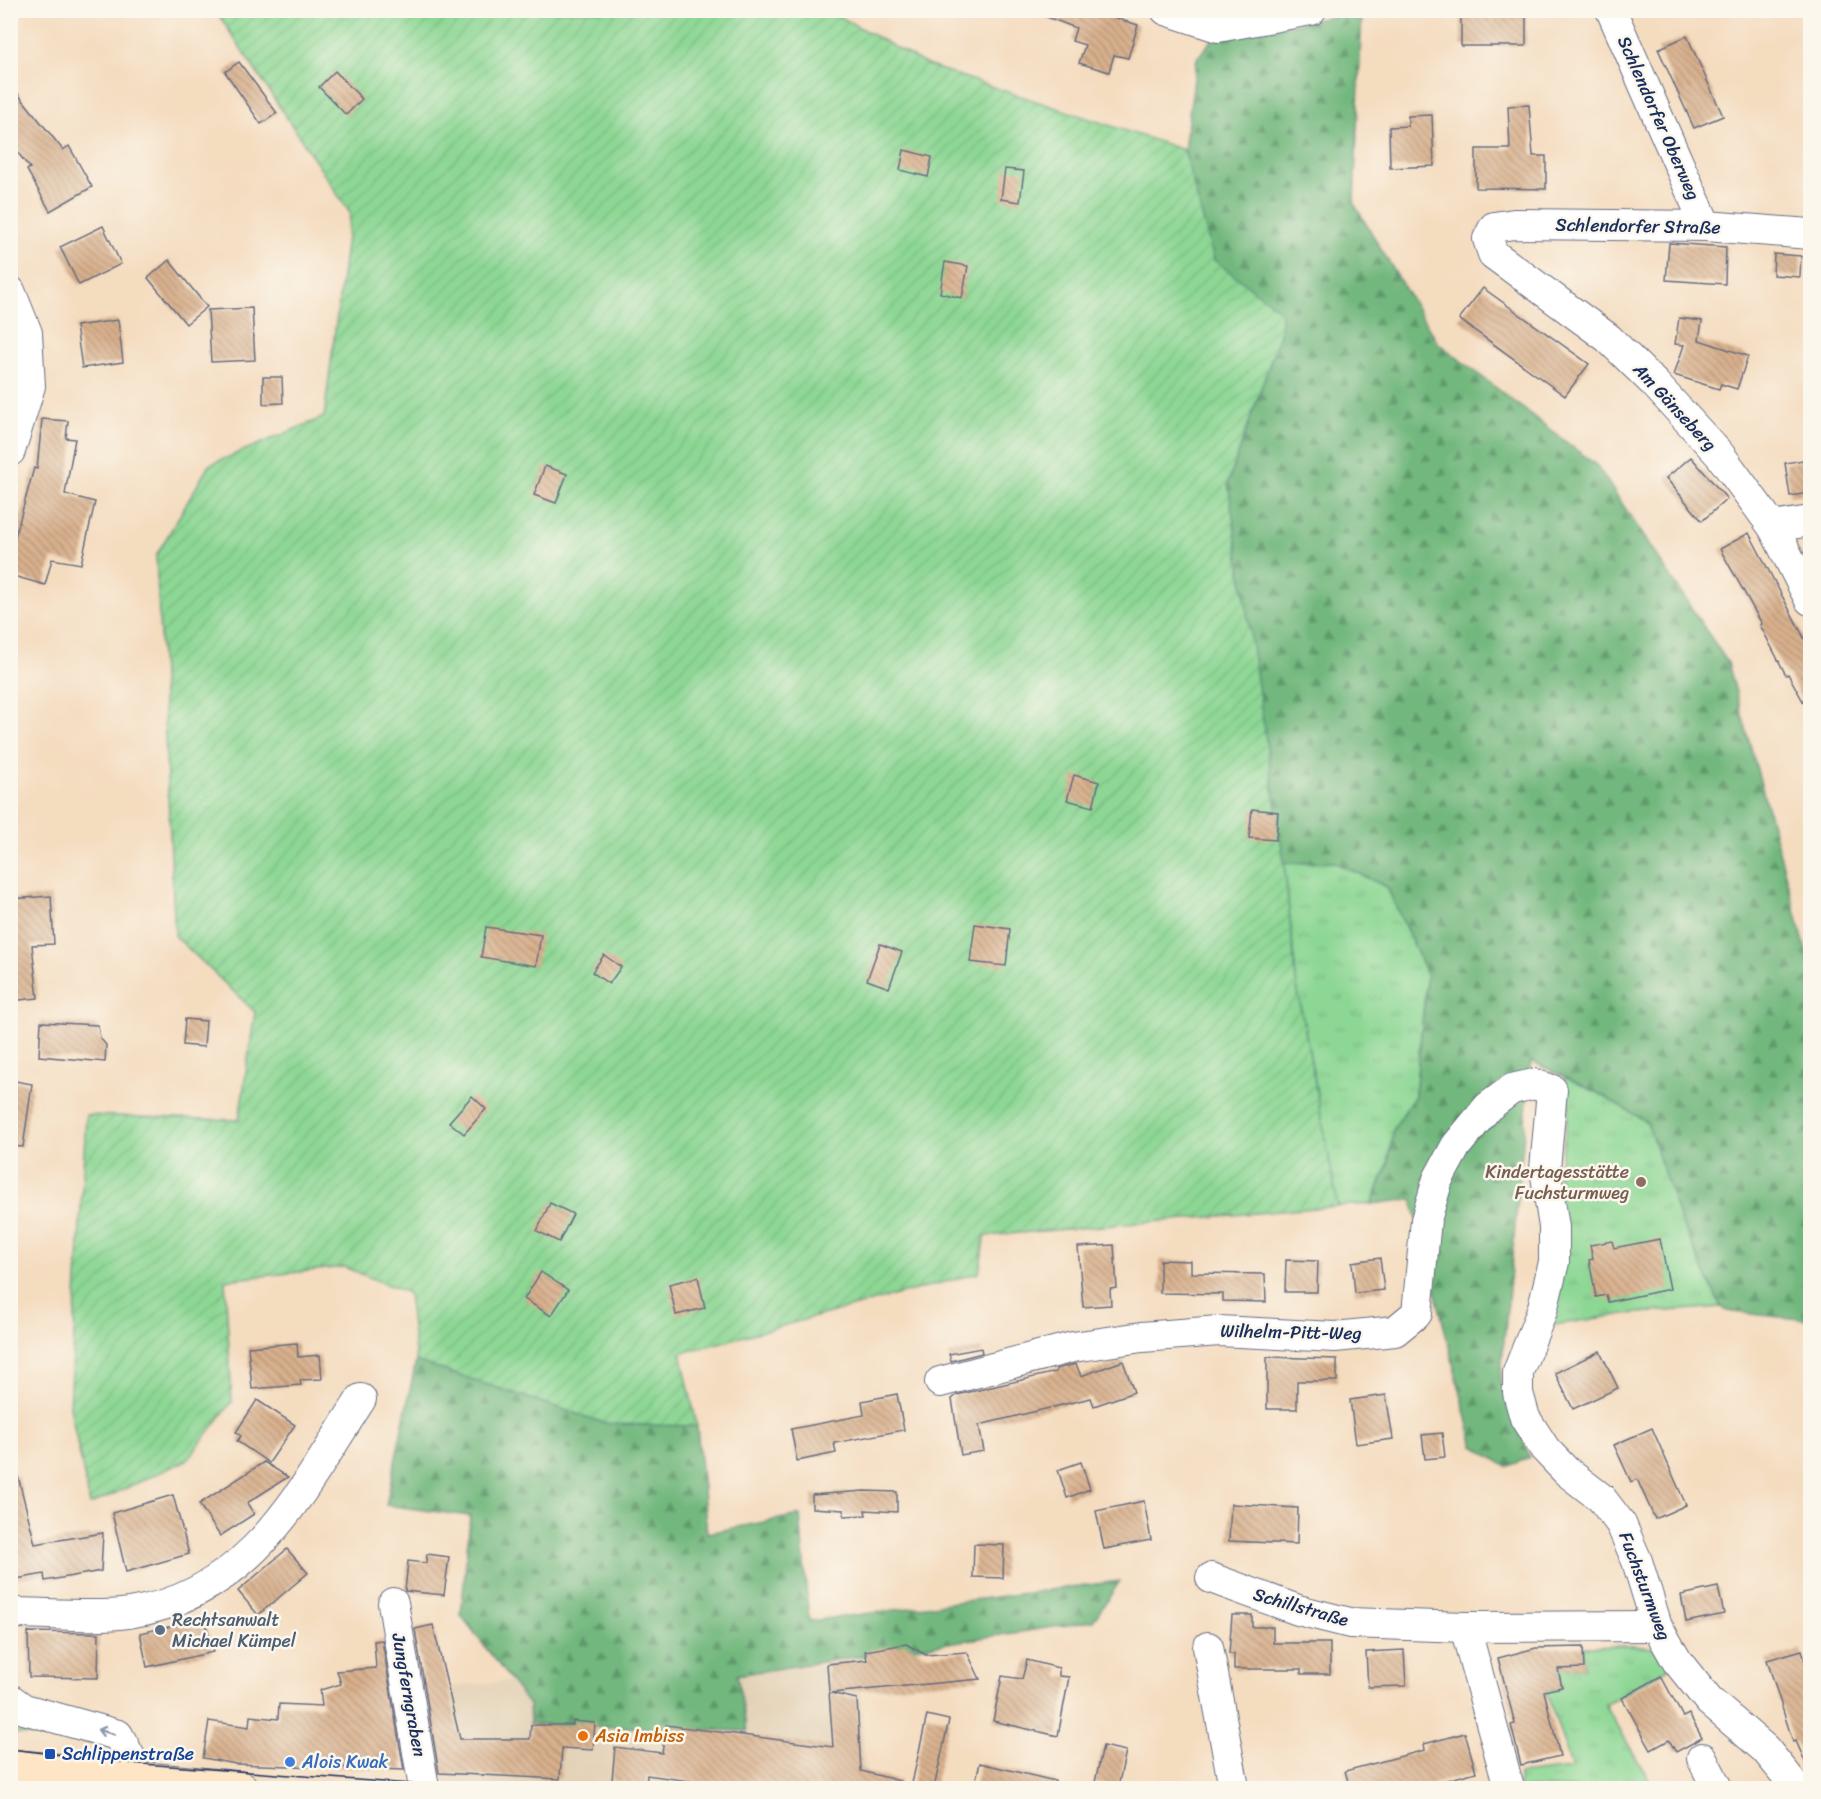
<svg xmlns="http://www.w3.org/2000/svg" width="1821" height="1799" font-family="Sriracha,sans-serif">
<defs>
<pattern id="grass-tufts" width="24" height="20" patternUnits="userSpaceOnUse" patternTransform="scale(1.5)"><rect width="24" height="20" fill="#8dd794"/><path d="M3 7l-1-3M5 7V3M7 7l1-3M15 17l-1-3M17 17v-4M19 17l1-3" fill="none" stroke="#79b982"/></pattern>
<pattern id="forest-firs" width="22" height="20" patternUnits="userSpaceOnUse" patternTransform="scale(1.5)"><rect width="22" height="20" fill="#72b87e"/><path d="M5 1l3.5 6h-7zM16 11l3.5 6h-7z" fill="#5d966a"/></pattern>
<pattern id="garden-furrows" width="10" height="10" patternUnits="userSpaceOnUse" patternTransform="scale(1.5)"><rect width="10" height="10" fill="#8dd794"/><path d="M-1 1l2-2M0 10L10 0M9 11l2-2" fill="none" stroke="#79b982"/></pattern>
<pattern id="building-back-hatch" width="6" height="6" patternUnits="userSpaceOnUse" patternTransform="scale(1.5)"><rect width="6" height="6" fill="#d9b18d"/><path d="M-1 5l2 2M0 0l6 6M5-1l2 2" fill="none" stroke="#af9076"/></pattern>
</defs>
<rect width="100%" height="100%" fill="#fbf7ec"/>
<filter id="ink" filterUnits="userSpaceOnUse"><feTurbulence type="fractalNoise" baseFrequency=".0167" numOctaves="2"/><feDisplacementMap in="SourceGraphic" scale="12" xChannelSelector="R" yChannelSelector="G"/><feConvolveMatrix kernelMatrix="1 2 1 2 8 2 1 2 1" color-interpolation-filters="sRGB"/></filter>
<filter id="wash" filterUnits="userSpaceOnUse"><feTurbulence type="fractalNoise" baseFrequency=".008" numOctaves="4" result="noise"/><feDisplacementMap in="SourceGraphic" scale="24" xChannelSelector="R" yChannelSelector="G"/><feGaussianBlur stdDeviation="1.35" result="paint"/><feColorMatrix in="noise" values="0 0 0 0 0 0 0 0 0 0 0 0 0 0 0 0 0 1.4 0 .05"/><feComposite in="paint" operator="in"/></filter>
<g filter="url(#wash)">
<rect width="100%" height="100%" fill="#f4dcbf"/>
<polygon fill="#e3d1b6" points="859,1661 866,1788 508,1788 428,1783 414,1684 426,1680 446,1676 449,1687 511,1681 529,1706 530,1723 746,1731 739,1676"/>
<g fill="url(#grass-tufts)" stroke="#548379" stroke-width="1.5">
<polygon points="1334,862 1387,887 1427,974 1415,1096 1394,1128 1388,1164 1372,1204 1338,1206 1297,987 1284,863"/>
<polygon points="1649,1044 1679,1217 1721,1307 1625,1314 1547,1326 1558,1176 1569,1109 1563,1068"/>
<polygon points="1632,1646 1653,1648 1670,1667 1605,1705 1654,1788 1519,1788 1519,1774 1572,1768 1546,1691 1562,1687 1558,1669 1584,1668 1583,1647"/>
<polygon points="10,1716 112,1745 11,1733"/>
</g>
<g fill="url(#forest-firs)" stroke="#46746e" stroke-width="1.5">
<polygon points="1362,11 1354,204 1437,342 1597,466 1728,663 1810,965 1810,1320 1733,1312 1721,1307 1679,1217 1647,1122 1600,1094 1531,1061 1500,1382 1530,1457 1507,1467 1474,1446 1412,1199 1372,1204 1388,1164 1394,1128 1415,1096 1427,974 1387,887 1334,862 1284,863 1228,483 1280,334 1281,312 1214,260 1184,150 1197,58 1213,39"/>
<polygon points="416,1361 608,1424 697,1426 707,1533 800,1515 809,1621 1120,1581 1093,1621 737,1675 747,1731 530,1724 529,1705 461,1615 470,1516 386,1505"/>
</g>
<polygon fill="url(#garden-furrows)" stroke="#548379" stroke-width="1.5" points="216,11 830,11 927,65 1184,150 1214,260 1281,311 1280,333 1228,483 1284,863 1297,987 1338,1206 985,1236 979,1273 681,1353 697,1426 608,1424 416,1361 408,1293 344,1267 225,1280 232,1402 187,1460 90,1505 70,1408 86,1115 239,1120 255,1012 175,936 156,556 209,465 324,417 350,213"/>
<g id="blocks">
<g fill="url(#building-back-hatch)">
<polygon points="1036,10 1090,10 1138,25 1128,58 1114,55 1109,72 1079,63 1085,45 1072,41 1076,28 1036,13"/>
<rect x="1461" y="10" width="65" height="36"/>
<polygon points="1687,36 1723,116 1694,128 1658,49"/>
<polygon points="239,62 277,113 261,124 225,72"/>
<polygon points="335,71 362,99 346,115 319,87"/>
<polygon points="10,84 63,150 69,146 92,187 50,211 27,170 30,168 10,143"/>
<polygon points="1529,105 1533,156 1546,156 1546,189 1476,188 1476,149 1510,149 1508,106"/>
<polygon points="1432,115 1434,166 1390,168 1389,127 1408,126 1408,116"/>
<polygon points="904,150 932,157 928,177 900,170"/>
<polygon points="1005,169 1024,171 1020,202 1001,199"/>
<polygon points="103,226 121,264 79,285 60,247"/>
<polygon points="1669,243 1726,247 1725,284 1666,280"/>
<polygon points="1774,254 1801,256 1800,277 1773,275"/>
<polygon points="169,260 207,307 186,324 148,278"/>
<polygon points="945,262 968,266 962,298 940,293"/>
<polygon points="1483,288 1589,364 1565,396 1459,319"/>
<polygon points="252,308 255,360 211,362 208,310"/>
<polygon points="1679,318 1702,321 1699,340 1748,356 1737,389 1721,384 1719,389 1674,375 1684,345 1675,344"/>
<polygon points="118,320 123,362 82,368 76,326"/>
<polygon points="263,377 282,377 283,403 263,404"/>
<polygon points="42,419 68,421 66,438 75,439 65,494 95,502 81,564 52,559 45,585 10,575 10,555 34,468 37,469"/>
<polygon points="1691,457 1727,499 1702,521 1666,478"/>
<polygon points="1810,459 1810,493 1790,496 1785,463"/>
<polygon points="545,466 567,474 556,503 534,495"/>
<polygon points="1749,533 1810,649 1810,714 1788,674 1786,675 1760,625 1762,624 1720,549"/>
<polygon points="1074,775 1099,782 1093,807 1067,800"/>
<polygon points="1252,809 1278,812 1276,840 1249,838"/>
<polygon points="51,896 54,944 32,945 38,998 10,1001 10,899"/>
<polygon points="975,924 1010,929 1006,966 970,962"/>
<polygon points="486,927 541,935 536,966 481,957"/>
<polygon points="880,944 902,952 889,988 867,980"/>
<polygon points="604,955 621,967 609,984 592,972"/>
<polygon points="185,1019 206,1021 204,1047 183,1045"/>
<polygon points="41,1022 98,1025 100,1038 106,1045 105,1062 39,1056"/>
<polygon points="10,1080 32,1084 23,1147 10,1146"/>
<polygon points="472,1096 486,1109 464,1134 449,1122"/>
<polygon points="550,1203 573,1214 559,1242 537,1231"/>
<polygon points="1660,1239 1670,1289 1608,1302 1606,1295 1596,1297 1589,1260 1593,1259 1590,1245 1612,1241 1614,1248"/>
<polygon points="1114,1245 1117,1288 1110,1289 1111,1305 1083,1307 1078,1247"/>
<polygon points="1380,1258 1384,1290 1355,1293 1352,1262"/>
<polygon points="1160,1260 1191,1261 1191,1273 1265,1274 1266,1302 1223,1301 1223,1294 1160,1293"/>
<polygon points="1286,1260 1318,1261 1317,1292 1285,1292"/>
<polygon points="541,1272 568,1290 551,1316 524,1299"/>
<polygon points="698,1277 705,1308 676,1315 669,1284"/>
<polygon points="297,1343 298,1357 320,1355 322,1379 300,1380 301,1385 252,1389 248,1347"/>
<polygon points="981,1348 982,1353 951,1361 949,1354"/>
<polygon points="1600,1351 1618,1388 1573,1409 1555,1373"/>
<polygon points="1267,1357 1337,1359 1337,1381 1297,1381 1297,1409 1267,1409"/>
<polygon points="1123,1361 1134,1392 1094,1406 1091,1398 979,1425 984,1451 961,1455 952,1399 957,1395 1056,1372 1056,1369 1076,1364 1081,1376"/>
<polygon points="897,1394 904,1430 834,1443 836,1453 797,1461 791,1429 864,1415 862,1401"/>
<polygon points="1386,1395 1393,1439 1356,1444 1350,1400"/>
<polygon points="257,1400 295,1425 269,1463 237,1441 241,1436 236,1432"/>
<polygon points="1652,1428 1686,1505 1655,1519 1637,1479 1631,1482 1614,1445"/>
<polygon points="1442,1433 1445,1457 1425,1459 1422,1435"/>
<polygon points="264,1462 288,1477 247,1503 254,1514 220,1536 199,1504"/>
<polygon points="1081,1462 1090,1489 1067,1498 1058,1470"/>
<polygon points="18,1476 35,1544 103,1533 101,1571 45,1581 44,1574 10,1580 10,1477"/>
<polygon points="864,1491 897,1492 897,1512 865,1510 866,1515 844,1516 844,1510 812,1508 812,1495"/>
<polygon points="173,1495 189,1554 126,1572 112,1513"/>
<polygon points="1144,1501 1151,1540 1104,1549 1096,1511"/>
<polygon points="1231,1504 1298,1508 1297,1544 1229,1541"/>
<polygon points="974,1544 1004,1545 1003,1578 973,1577"/>
<polygon points="287,1549 308,1573 258,1615 238,1591"/>
<polygon points="427,1554 449,1557 444,1595 405,1591 408,1561 426,1563"/>
<polygon points="1718,1587 1724,1614 1686,1622 1681,1595"/>
<polygon points="1232,1615 1252,1615 1252,1627 1273,1627 1273,1643 1330,1643 1330,1674 1301,1674 1301,1669 1234,1669 1234,1654 1229,1654"/>
<polygon points="205,1619 213,1652 147,1667 140,1633"/>
<polygon points="433,1625 460,1739 530,1739 531,1725 573,1725 573,1721 595,1723 593,1750 562,1748 560,1779 439,1773 415,1629"/>
<polygon points="28,1632 99,1633 98,1678 29,1677"/>
<polygon points="382,1640 404,1770 236,1764 203,1758 209,1721 249,1727 250,1716 278,1719 279,1704 322,1706 320,1690 341,1684 337,1671 376,1668 374,1641"/>
<polygon points="906,1644 926,1655 967,1652 980,1679 831,1693 857,1699 861,1771 900,1781 899,1788 739,1788 647,1775 646,1786 612,1780 615,1747 662,1753 666,1725 833,1747 827,1664 867,1660 865,1651"/>
<polygon points="1583,1647 1584,1668 1558,1669 1562,1687 1544,1691 1560,1756 1521,1765 1511,1725 1515,1724 1498,1658 1536,1648"/>
<polygon points="1404,1650 1406,1686 1368,1687 1366,1652"/>
<polygon points="1802,1650 1810,1681 1810,1773 1796,1741 1793,1742 1767,1660"/>
<polygon points="1027,1660 1059,1668 1059,1676 1069,1677 1058,1736 993,1721 1002,1676 1022,1679"/>
<polygon points="1661,1676 1683,1717 1689,1714 1702,1738 1676,1752 1669,1740 1651,1750 1622,1698"/>
<polygon points="927,1715 949,1720 934,1788 911,1788"/>
<polygon points="1465,1733 1476,1772 1418,1788 1350,1788 1345,1771 1425,1750 1424,1744"/>
<polygon points="1103,1746 1126,1751 1118,1787 1095,1782"/>
<polygon points="980,1763 1055,1781 1054,1788 974,1788"/>
</g>
</g>
</g>
<g filter="url(#ink)">
<use href="#blocks" fill-opacity="0" stroke="#676c80" stroke-width="1.5"/>
<g fill="none" stroke-linecap="round" stroke-linejoin="round">
<defs>
<g id="street">
<polyline points="1166,10 1218,27 1311,10"/>
<polyline points="1611,10 1706,226"/>
<polyline points="1810,234 1706,226 1514,224 1494,227 1488,239 1493,254 1608,338 1655,384 1720,455 1773,527 1810,600"/>
<polyline points="10,291 27,333 30,386 10,451"/>
<polyline points="1773,527 1810,521"/>
<polyline points="940,1382 1073,1347 1142,1337 1219,1331 1335,1337 1395,1331 1417,1313 1426,1220 1438,1179 1456,1146 1488,1107 1512,1089 1534,1084 1552,1090 1545,1169 1554,1227 1554,1262 1542,1311 1518,1372 1518,1393 1525,1418 1545,1449 1566,1471 1601,1498 1621,1524 1637,1561 1657,1626 1677,1661 1709,1701 1765,1749 1797,1788"/>
<polyline points="1211,1578 1298,1610 1350,1623 1465,1627 1657,1626"/>
<polyline points="393,1603 424,1788"/>
<path d="M10,1613C45,1613 96,1618 129,1613C252,1594 300,1493 361,1399"/>
<polyline points="1465,1627 1509,1788"/>
<polyline points="1208,1647 1234,1788"/>
<polyline points="10,1699 24,1709 118,1735 130,1757 129,1788"/>
<polyline points="1702,1758 1717,1788"/>
</g>
<polyline id="secondary" points="10,1766 241,1788"/>
</defs>
<use href="#street" stroke="#676c80" stroke-width="32"/>
<use href="#secondary" stroke="#676c80" stroke-width="35"/>
<use href="#street" stroke="#fff" stroke-width="30"/>
<use href="#secondary" stroke="#fde5c5" stroke-width="33"/>
<polyline stroke="#1b2f5e" stroke-width="1.5" points="10,1749 130,1763 464,1788"/>
</g>
<defs><path id="oneway-shaft" d="M-6 0H5M1.5-3L5.5 0L1.5 3" fill="none" stroke-width="1.6" stroke-linecap="round" stroke-linejoin="round" transform="scale(1.5)"/></defs>
<use stroke="#8d97ae" href="#oneway-shaft" transform="translate(106 1732) rotate(-164)"/>
</g>
<circle fill="#8d6e63" stroke="#fbf7ec" stroke-width="2" cx="1641" cy="1182" r="6"/>
<circle fill="#5c6f8a" stroke="#fbf7ec" stroke-width="2" cx="160" cy="1630" r="6"/>
<circle fill="#e8710a" stroke="#fbf7ec" stroke-width="2" cx="583" cy="1736" r="6"/>
<rect fill="#1a4fb4" stroke="#fbf7ec" stroke-width="2" x="44" y="1748" width="12" height="12" rx="3"/>
<circle fill="#3f7fe0" stroke="#fbf7ec" stroke-width="2" cx="290" cy="1762" r="6"/>
<g text-anchor="middle" dominant-baseline="central" stroke-width="5" stroke-linejoin="round" paint-order="stroke">
<g font-size="18" fill="#1b2f5e" stroke="#fbf7ec">
<text transform="translate(1659 118) rotate(66)">Schlendorfer Oberweg</text>
<text transform="translate(1638 226) rotate(1)">Schlendorfer Straße</text>
<text transform="translate(1675 407) rotate(47)">Am Gänseberg</text>
<text transform="translate(1291 1332) rotate(1)">Wilhelm-Pitt-Weg</text>
<text transform="translate(1645 1586) rotate(69)">Fuchsturmweg</text>
<text transform="translate(1301 1607) rotate(16)">Schillstraße</text>
<text transform="translate(409 1695) rotate(80)">Jungferngraben</text>
</g>
<g font-size="18" fill="#785e54" stroke="#fbf7ec" text-anchor="end">
<text x="1629" y="1172">Kindertagesstätte<tspan x="1629" dy="21">Fuchsturmweg</tspan></text>
</g>
<g font-size="18" fill="#4e5e75" stroke="#fbf7ec" text-anchor="start">
<text x="172" y="1620">Rechtsanwalt<tspan x="172" dy="21">Michael Kümpel</tspan></text>
</g>
<g font-size="18" fill="#c56008" stroke="#fbf7ec" text-anchor="start">
<text x="595" y="1736">Asia Imbiss</text>
</g>
<g font-size="18" fill="#164399" stroke="#fbf7ec" text-anchor="start">
<text x="62" y="1754">Schlippenstraße</text>
</g>
<g font-size="18" fill="#366cbe" stroke="#fbf7ec" text-anchor="start">
<text x="302" y="1762">Alois Kwak</text>
</g>
</g>
<rect width="1821" height="1799" fill="none" stroke="#fbf7ec" stroke-width="36"/>
</svg>
